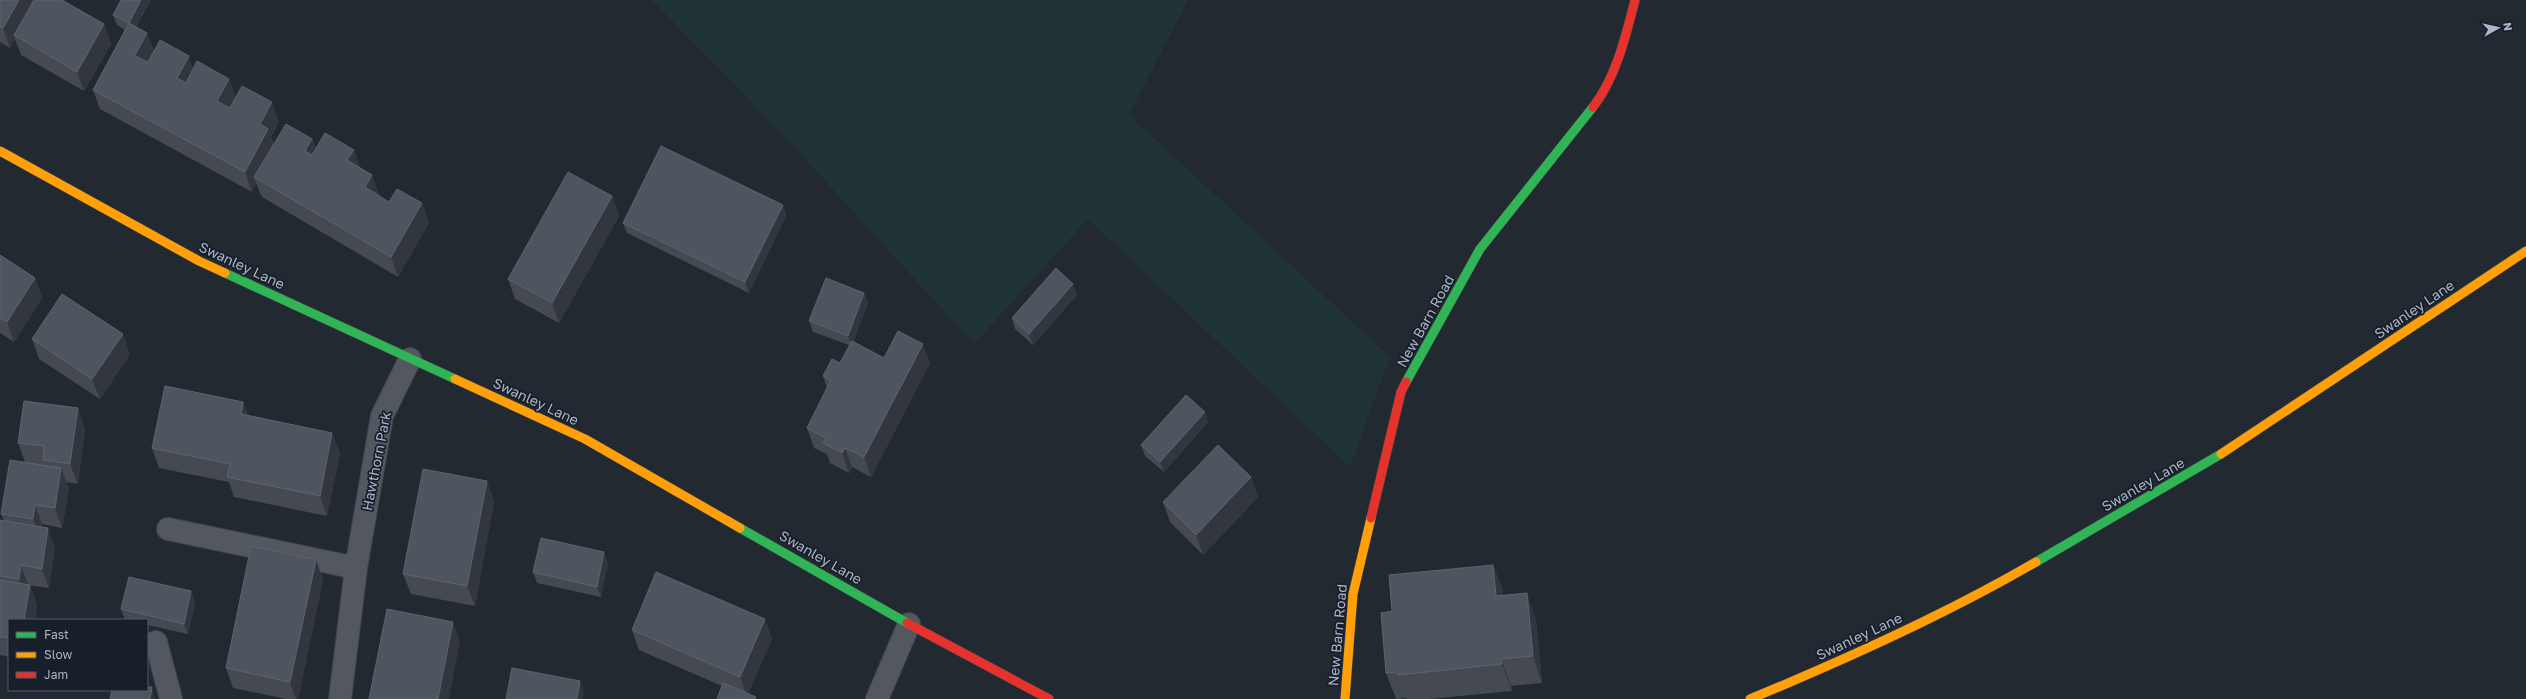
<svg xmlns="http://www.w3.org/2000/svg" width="2526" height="699" font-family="'Golos Text',sans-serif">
<rect width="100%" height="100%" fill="#232931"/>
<polygon fill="#203337" points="652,0 1188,0 1129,115 1390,357 1350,467 1088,219 974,344 787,139"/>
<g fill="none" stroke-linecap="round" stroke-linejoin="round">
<defs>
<g id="street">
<polyline points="168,529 356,568"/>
<polyline points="156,642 171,699"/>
<polyline points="340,699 356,568 382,416 410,359"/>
<polyline points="877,699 909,624"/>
</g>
<g id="fast">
<polyline points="225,273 455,379"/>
<polyline points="1406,382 1480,249 1593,107"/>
<polyline points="740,528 907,623"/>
<polyline points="2036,562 2221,454"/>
</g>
<g id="slow">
<polyline points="0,151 199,261 225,273"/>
<polyline points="455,379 585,439 740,528"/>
<polyline points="2221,454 2526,251"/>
<polyline points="1345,699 1353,594 1371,518"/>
<path d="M1750,699C1847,659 1945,615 2036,562"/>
</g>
<g id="jam">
<path d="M1593,107C1616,78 1626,35 1635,0"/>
<polyline points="1371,518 1401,392 1406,382"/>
<polyline points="907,623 1049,699"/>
</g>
</defs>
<use href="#street" stroke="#3f444b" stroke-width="24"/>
<use href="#fast" stroke="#3f444b" stroke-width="10"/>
<use href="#slow" stroke="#3f444b" stroke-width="10"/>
<use href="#jam" stroke="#3f444b" stroke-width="10"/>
<use href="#street" stroke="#525760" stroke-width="22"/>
<use href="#fast" stroke="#30b455" stroke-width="9"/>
<use href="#slow" stroke="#ff9f0a" stroke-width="9"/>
<use href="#jam" stroke="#e5322d" stroke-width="9"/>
</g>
<g fill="#444952">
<polygon points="0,0 104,24 111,44 84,91 21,55 15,39 10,48 0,42"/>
<polygon points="151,0 136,27 147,33 154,51 193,68 229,79 236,98 279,122 271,137 274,144 312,139 316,149 354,150 360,168 379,194 379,196 389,202 422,203 429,223 398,277 262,197 256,183 252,192 100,109 93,90 125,30 117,25 113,15"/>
<polygon points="612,196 619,216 559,323 515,299 508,279"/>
<polygon points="783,205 786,216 749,293 627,233 623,223"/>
<polygon points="0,255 35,278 42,298 14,342 0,333"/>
<polygon points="1073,284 1077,295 1033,345 1015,329 1012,318"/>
<polygon points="864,293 868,303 853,342 884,358 930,363 871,477 852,467 849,473 830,463 827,454 814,448 807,428 827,388 823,376 840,363 849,345 813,332 809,321"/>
<polygon points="32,339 130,354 100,399 39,359"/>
<polygon points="243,402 248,415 332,433 340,453 327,516 234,497 229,482 159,468 152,448"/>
<polygon points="1208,422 1164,472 1145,456 1141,445"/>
<polygon points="85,428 78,484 66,482 69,488 62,528 42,524 42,527 55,547 49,588 28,585 30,585 37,605 35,620 9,620 9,657 0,655 0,520 4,521 1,514 25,462 18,443"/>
<polygon points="1251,477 1258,497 1203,555 1170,522 1163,502"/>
<polygon points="494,501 475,606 411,594 403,574"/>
<polygon points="316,560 323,580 298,699 286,699 233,688 226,668"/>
<polygon points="608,563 601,597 537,583 533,572"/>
<polygon points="1493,565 1503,591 1503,595 1536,620 1542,683 1511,686 1512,691 1430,699 1407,699 1406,698 1396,699 1386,673 1392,611"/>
<polygon points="191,591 195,602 188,634 147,625 147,620 125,620 121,609"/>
<polygon points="765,619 772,639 748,693 722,686 639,650 632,630"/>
</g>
<g fill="#32373f">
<polygon points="19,0 38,0 14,35 15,39 10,48 3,28"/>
<polygon points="141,0 151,0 133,34 129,23"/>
<polygon points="104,24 111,44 84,91 77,72"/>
<polygon points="147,33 154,53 142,75 135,55"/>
<polygon points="189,56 196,76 184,98 177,78"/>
<polygon points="229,79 236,98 224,120 217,101"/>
<polygon points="272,102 279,122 271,137 275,148 254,177 256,183 252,192 245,172 260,124"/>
<polygon points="312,139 319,159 305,151"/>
<polygon points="354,150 361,169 347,160"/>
<polygon points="372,175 379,194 372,207 365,187"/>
<polygon points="612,196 619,216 559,323 552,303"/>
<polygon points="422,203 429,223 398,277 391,257"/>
<polygon points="783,205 786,216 749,293 745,282"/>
<polygon points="35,278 42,298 14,342 7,322"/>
<polygon points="1073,284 1077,295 1033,345 1029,334"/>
<polygon points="864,293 868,303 852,346 848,336"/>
<polygon points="123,334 130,354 100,399 92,379"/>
<polygon points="923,344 930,363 871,477 864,457"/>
<polygon points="243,402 250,422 241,414"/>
<polygon points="78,408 85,428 78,484 70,464"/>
<polygon points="1205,412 1208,422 1164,472 1160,462"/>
<polygon points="332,433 340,453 327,516 320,496"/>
<polygon points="845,448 852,467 849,473 842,453"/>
<polygon points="61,468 69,488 62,528 55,508"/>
<polygon points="1251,477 1258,497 1203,555 1196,535"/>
<polygon points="487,481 494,501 475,606 467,586"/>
<polygon points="35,505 42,524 40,539 33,519"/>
<polygon points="48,528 55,547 49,588 42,569"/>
<polygon points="604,552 608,563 601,597 597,587"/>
<polygon points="316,560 323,580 298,699 296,699 290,682"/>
<polygon points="21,565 28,585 26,599 19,579"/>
<polygon points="1493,565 1503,591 1506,622 1496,596"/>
<polygon points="30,585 37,605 35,620 24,620"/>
<polygon points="191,591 195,602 188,634 184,624"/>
<polygon points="1527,593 1536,620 1542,683 1533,656"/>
<polygon points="765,619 772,639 747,696 740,677"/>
<polygon points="453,622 460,641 449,699 438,699"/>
<polygon points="1501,659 1511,686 1512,691 1502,664"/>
<polygon points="580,681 584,692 583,699 577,699"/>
<polygon points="152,687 155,698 155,699 150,699"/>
</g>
<g fill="#4f555e" stroke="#5d646e">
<polygon points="0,0 19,0 3,28 0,27"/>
<polygon points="34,0 62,0 104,24 77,72 14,35"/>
<polygon points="121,0 141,0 129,23 113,15"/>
<polygon points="129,23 147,33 135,55 139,58 148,62 160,40 189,56 177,78 186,83 197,61 229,79 217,101 224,105 230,108 242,86 272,102 260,124 268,129 245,172 93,90"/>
<polygon points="286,124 312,139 305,151 312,155 325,133 354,150 347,160 372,175 365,187 389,202 397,189 422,203 391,257 254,177"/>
<polygon points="661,146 783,205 745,282 623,223"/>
<polygon points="568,172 612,196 552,303 508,279"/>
<polygon points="0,255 35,278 7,322 0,318"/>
<polygon points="1056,268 1073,284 1029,334 1012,318"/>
<polygon points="826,278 864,293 848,336 809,321"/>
<polygon points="62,294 123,334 92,379 32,339"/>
<polygon points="898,331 923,344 864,457 845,448 842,453 823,443 826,438 807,428 831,380 823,376 832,359 840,363 852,341 884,358"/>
<polygon points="165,386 243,402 241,414 332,433 320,496 227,477 230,464 152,448"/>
<polygon points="1186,395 1205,412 1160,462 1141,445"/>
<polygon points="24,401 78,408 70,464 43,460 44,446 18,443"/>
<polygon points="1218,445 1251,477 1196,535 1163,502"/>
<polygon points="10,460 61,468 55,508 35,505 33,519 1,514"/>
<polygon points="423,469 487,481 467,586 403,574"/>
<polygon points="0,520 48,528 42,569 21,565 19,579 0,576"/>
<polygon points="541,538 604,552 597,587 533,572"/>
<polygon points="251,546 316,560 290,682 226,668"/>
<polygon points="1493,565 1496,596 1527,593 1533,656 1501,659 1502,664 1398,675 1397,672 1386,673 1381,613 1392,611 1389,575"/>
<polygon points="656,572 765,619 740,677 632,630"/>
<polygon points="129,577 191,591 184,624 121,609"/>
<polygon points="0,580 30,585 24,620 9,620 9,638 0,637"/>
<polygon points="387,609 453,622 438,699 369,699"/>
<polygon points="512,668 580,681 577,699 506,699"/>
<polygon points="723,683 756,697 755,699 717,699"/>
<polygon points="147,687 152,687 150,699 110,699 112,690 147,690"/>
</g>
<g text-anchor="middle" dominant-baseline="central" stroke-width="3.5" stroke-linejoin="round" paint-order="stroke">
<g font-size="14" fill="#aab5c5" stroke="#171f2b">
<text transform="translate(242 265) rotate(25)">Swanley Lane</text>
<text transform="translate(2414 309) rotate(-34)">Swanley Lane</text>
<text transform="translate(1425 321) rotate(-61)">New Barn Road</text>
<text transform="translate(536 401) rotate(25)">Swanley Lane</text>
<text transform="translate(376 461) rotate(-79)">Hawthorn Park</text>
<text transform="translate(2143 484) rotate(-30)">Swanley Lane</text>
<text transform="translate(821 557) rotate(30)">Swanley Lane</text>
<text transform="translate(1337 635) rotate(-85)">New Barn Road</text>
<text transform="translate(1859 636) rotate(-25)">Swanley Lane</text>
</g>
</g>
<rect x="8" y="619" width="140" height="72" fill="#171f2b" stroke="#525b69"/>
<rect x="16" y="632" width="20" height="6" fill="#30b455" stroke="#525b69"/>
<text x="44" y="639" font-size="12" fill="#aab5c5">Fast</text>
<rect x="16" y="652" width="20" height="6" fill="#ff9f0a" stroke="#525b69"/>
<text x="44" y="659" font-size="12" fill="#aab5c5">Slow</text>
<rect x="16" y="672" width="20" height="6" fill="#e5322d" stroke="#525b69"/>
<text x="44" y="679" font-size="12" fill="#aab5c5">Jam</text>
<g transform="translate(2498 28) rotate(82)" stroke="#171f2b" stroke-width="3" paint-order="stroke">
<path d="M0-3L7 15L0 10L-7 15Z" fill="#aab5c5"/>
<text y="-6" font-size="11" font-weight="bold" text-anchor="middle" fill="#aab5c5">N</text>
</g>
</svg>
